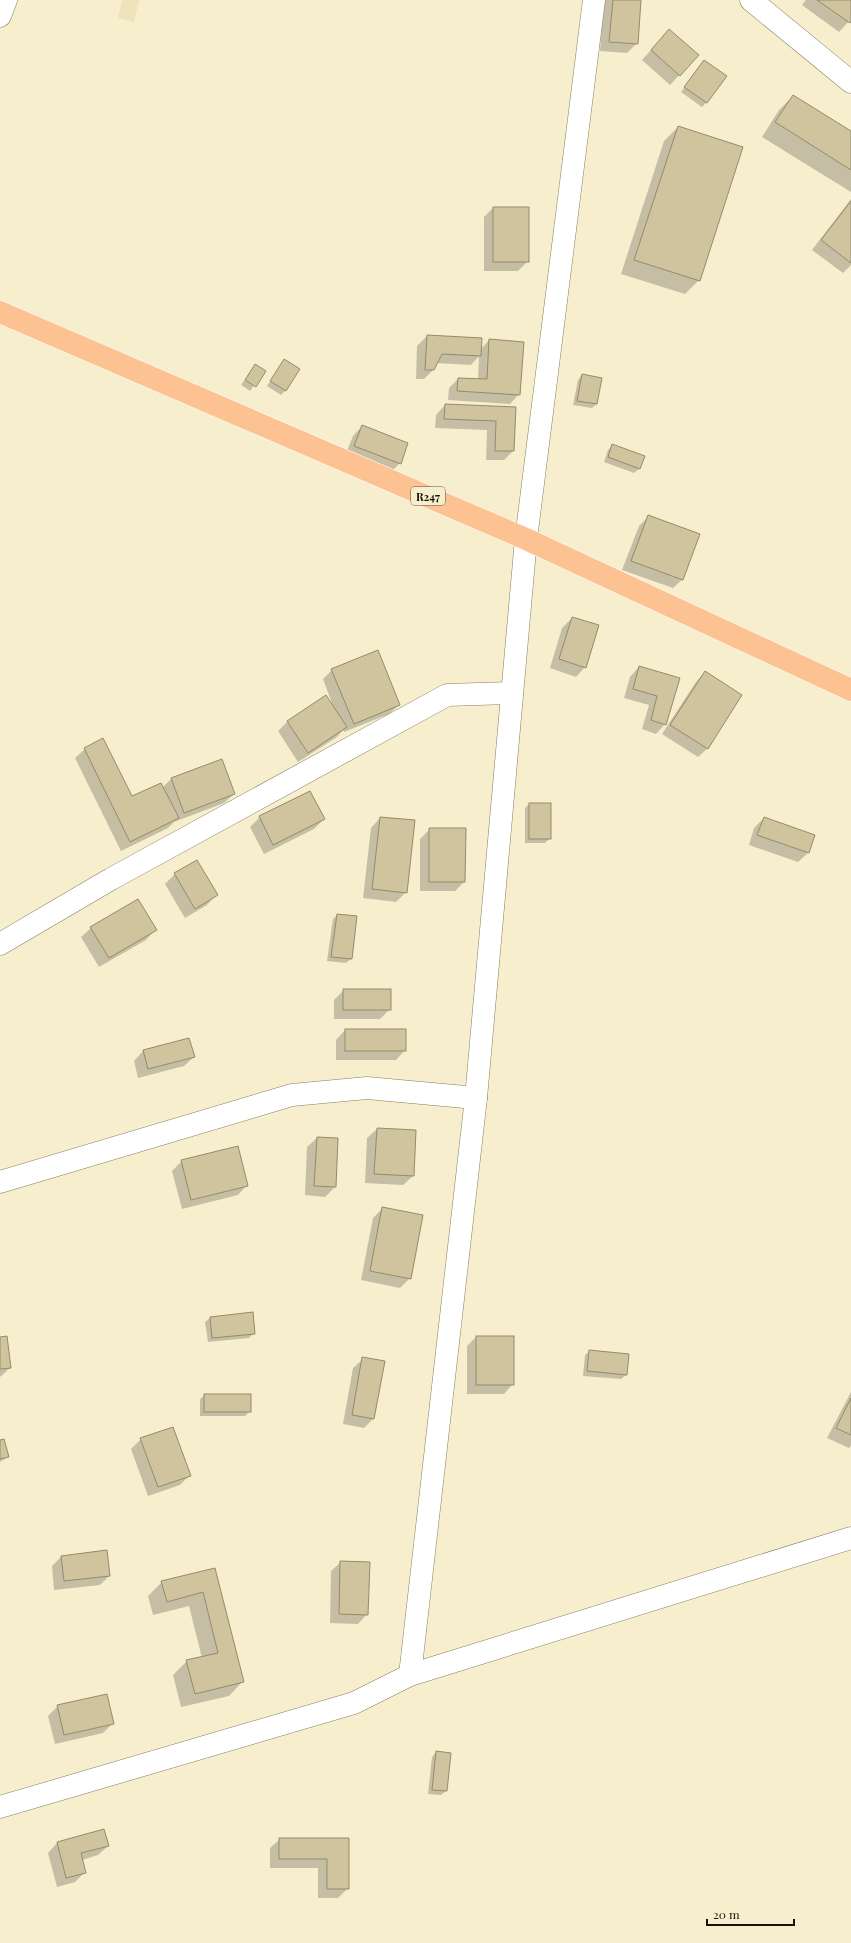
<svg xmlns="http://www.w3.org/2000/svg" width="851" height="1943" font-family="'Playfair Display',serif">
<rect width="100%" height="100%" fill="#f7eecd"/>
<polygon fill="#eee3ba" points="122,0 139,0 134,22 118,18"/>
<g fill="#0003">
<polygon points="604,0 640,0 637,43 627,53 600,51"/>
<polygon points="806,0 851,0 851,19 839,32 802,5"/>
<polygon points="660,40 698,55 670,85 642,60"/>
<polygon points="704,61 707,102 702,107 681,92"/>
<polygon points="793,96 851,132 851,192 762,137 779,110"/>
<polygon points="678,127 699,280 685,294 621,274 664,141"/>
<polygon points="851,199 851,265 843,273 812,250"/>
<polygon points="493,208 528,261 518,271 484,271 484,217"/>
<polygon points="427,336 481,349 489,340 519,394 510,404 448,400 449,388 458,379 478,380 479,356 471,365 436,363 433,370 424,379 416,379 417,346"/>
<polygon points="284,361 286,390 281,395 267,386"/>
<polygon points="255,365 264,372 250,391 241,385"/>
<polygon points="582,375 597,404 592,408 573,405 578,380"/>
<polygon points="445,405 515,408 513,451 504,460 486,460 487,430 435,428 436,415"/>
<polygon points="362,426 400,463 390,473 345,456 353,436"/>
<polygon points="613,445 644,456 639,469 634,473 604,462 608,450"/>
<polygon points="648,517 683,579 673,588 622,570 639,526"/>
<polygon points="572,618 585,667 576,677 550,668 562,628"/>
<polygon points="639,667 678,678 665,724 656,734 642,729 649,705 624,698 630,677"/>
<polygon points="332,670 399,705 389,714 344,732 343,730 337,737 298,762 278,731 287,722 333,706 323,679"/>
<polygon points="705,672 708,748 698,757 662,734 696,682"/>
<polygon points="85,749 131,798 162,788 171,779 222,760 234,794 224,803 174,822 168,828 121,851 75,758"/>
<polygon points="310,792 324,819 314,829 264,854 250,827 260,817"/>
<polygon points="529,804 550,838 545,843 525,843 525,808"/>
<polygon points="380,818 406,892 396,902 363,898 371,828"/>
<polygon points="764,818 814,836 808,853 798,862 749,845 754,828"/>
<polygon points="430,829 464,882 455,891 420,891 420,839"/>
<polygon points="197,861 216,895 207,905 185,918 165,884 175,874"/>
<polygon points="337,915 351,959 346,963 327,961 333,919"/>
<polygon points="91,928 155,930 146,940 99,967 81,937"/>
<polygon points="344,990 390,1009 380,1019 334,1019 334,1000"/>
<polygon points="345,1030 405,1050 396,1060 336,1060 336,1040"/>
<polygon points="143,1051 194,1057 184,1066 138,1078 134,1061"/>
<polygon points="377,1129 413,1176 403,1185 365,1183 367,1138"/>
<polygon points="317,1138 337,1139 335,1187 325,1197 305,1195 307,1147"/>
<polygon points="182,1161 247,1185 238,1195 182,1209 172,1171"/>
<polygon points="383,1208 410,1278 400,1288 361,1280 373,1218"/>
<polygon points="252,1314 254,1333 249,1338 208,1342 205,1322 210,1318"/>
<polygon points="476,1337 513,1384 504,1394 467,1394 467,1346"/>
<polygon points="0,1338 10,1368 0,1377"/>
<polygon points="590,1351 626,1375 621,1379 583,1376 585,1355"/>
<polygon points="363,1359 373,1419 364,1428 343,1424 353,1368"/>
<polygon points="851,1392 851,1446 849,1448 827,1438"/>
<polygon points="205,1395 250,1411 245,1416 200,1416 200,1399"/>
<polygon points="141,1439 190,1475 180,1485 148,1496 131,1449"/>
<polygon points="0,1441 8,1457 0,1462"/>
<polygon points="61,1557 109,1576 100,1585 54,1590 52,1566"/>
<polygon points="341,1562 367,1614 358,1624 330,1623 331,1571"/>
<polygon points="215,1569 242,1682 229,1696 181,1707 173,1675 187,1661 202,1658 189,1606 153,1615 148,1596 162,1582"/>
<polygon points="58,1706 113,1723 103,1733 55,1744 48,1716"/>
<polygon points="436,1752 446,1791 441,1795 428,1794 432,1757"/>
<polygon points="280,1839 348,1839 348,1888 338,1898 318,1898 318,1868 270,1868 270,1848"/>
<polygon points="57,1843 108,1846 98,1855 82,1860 85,1872 75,1882 57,1887 48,1853"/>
</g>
<g fill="#cfc49d" stroke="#938b6c">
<polygon points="613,0 641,0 638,44 609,42"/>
<polygon points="817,0 851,0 851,21 850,23"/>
<polygon points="669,29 699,55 680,76 651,50"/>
<polygon points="704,60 727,76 707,103 684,87"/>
<polygon points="793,95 851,131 851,170 775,122"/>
<polygon points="678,126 743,147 700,281 634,260"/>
<polygon points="851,201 851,263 821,240"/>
<rect x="493" y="207" width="36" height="55"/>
<polygon points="427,335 482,338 481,356 442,354 434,370 425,370"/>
<polygon points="489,339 524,342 520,395 457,391 458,378 487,379"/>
<polygon points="284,359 300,369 286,391 270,381"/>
<polygon points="255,364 266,371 256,387 245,380"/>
<polygon points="582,374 602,378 597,404 577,401"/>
<polygon points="445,404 516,407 514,451 495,451 496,421 444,419"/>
<polygon points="362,425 408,443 401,464 354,446"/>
<polygon points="612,444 645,456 640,469 608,457"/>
<polygon points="648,515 700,534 683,580 631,561"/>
<polygon points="572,617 599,625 586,668 559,659"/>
<polygon points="378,650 400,705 354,724 331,669"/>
<polygon points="639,666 680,678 666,725 651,720 657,696 633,689"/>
<polygon points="705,671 742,695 708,749 670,725"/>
<polygon points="326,695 347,727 308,753 287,721"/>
<polygon points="103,738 132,796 161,783 179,818 130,842 84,748"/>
<polygon points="222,759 235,794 184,813 171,778"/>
<polygon points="310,791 325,819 273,845 259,816"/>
<rect x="529" y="803" width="22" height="36"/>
<polygon points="380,817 415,820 407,893 372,889"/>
<polygon points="764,817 815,835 809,853 757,835"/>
<polygon points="429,828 466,828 465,882 429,882"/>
<polygon points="197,860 218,895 195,909 174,873"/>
<polygon points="138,899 157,930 109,958 90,927"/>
<polygon points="337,914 357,916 352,959 331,957"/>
<rect x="343" y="989" width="48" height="21"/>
<rect x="345" y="1029" width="61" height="22"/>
<polygon points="189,1038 195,1057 148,1069 143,1050"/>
<polygon points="377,1128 416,1130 414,1176 374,1174"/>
<polygon points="317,1137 338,1138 336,1187 314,1186"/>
<polygon points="238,1146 248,1186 191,1200 181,1160"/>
<polygon points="382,1207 423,1215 411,1279 370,1271"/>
<polygon points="253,1312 255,1334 212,1338 210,1317"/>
<polygon points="7,1336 11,1368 0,1369 0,1337"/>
<rect x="476" y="1336" width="38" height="49"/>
<polygon points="589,1350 629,1354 627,1375 587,1371"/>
<polygon points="362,1357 385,1361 374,1419 352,1415"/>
<rect x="204" y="1394" width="47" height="18"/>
<polygon points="851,1398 851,1435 836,1428"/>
<polygon points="173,1427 191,1476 158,1487 140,1438"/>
<polygon points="4,1439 9,1457 0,1459 0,1440"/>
<polygon points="107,1550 110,1576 64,1581 61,1556"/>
<polygon points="340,1561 370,1562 368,1615 339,1614"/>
<polygon points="215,1568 244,1682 195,1694 186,1660 218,1653 203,1592 167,1602 161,1581"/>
<polygon points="107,1694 114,1724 64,1735 57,1705"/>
<polygon points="436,1751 451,1753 447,1791 432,1790"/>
<polygon points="104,1829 109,1846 81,1853 86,1873 66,1878 57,1842"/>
<polygon points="279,1838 349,1838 349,1889 327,1889 327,1859 279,1859"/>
</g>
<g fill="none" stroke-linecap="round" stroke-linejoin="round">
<defs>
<g id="minor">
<polyline points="751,0 851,82"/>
<polyline points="0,16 6,0"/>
<polyline points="0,944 111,879 447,695 512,693"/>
<polyline points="0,1182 292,1095 367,1088 476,1098"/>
<polyline points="410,1675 476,1098 526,539 594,0"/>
<polyline points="0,1807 354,1703 410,1675 851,1538"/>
</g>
<polyline id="primary" points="0,312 526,539 851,690"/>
</defs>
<use href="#minor" stroke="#867e60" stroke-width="23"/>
<use href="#primary" stroke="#fff" stroke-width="23"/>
<use href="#minor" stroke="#fff" stroke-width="22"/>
<use href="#primary" stroke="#fcc291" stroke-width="22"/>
</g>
<g text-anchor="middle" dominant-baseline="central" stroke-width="3.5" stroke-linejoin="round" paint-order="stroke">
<rect fill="#f7eecd" stroke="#595442" stroke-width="1" x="411" y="487" width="34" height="18" rx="3"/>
<g font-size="11" font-weight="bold" fill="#151207">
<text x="428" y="496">R247</text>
</g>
</g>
<path d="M707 1919v6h87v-6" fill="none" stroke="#151207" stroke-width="2"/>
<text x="713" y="1919" font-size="12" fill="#151207" stroke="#f7eecd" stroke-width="3" paint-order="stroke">20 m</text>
</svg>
